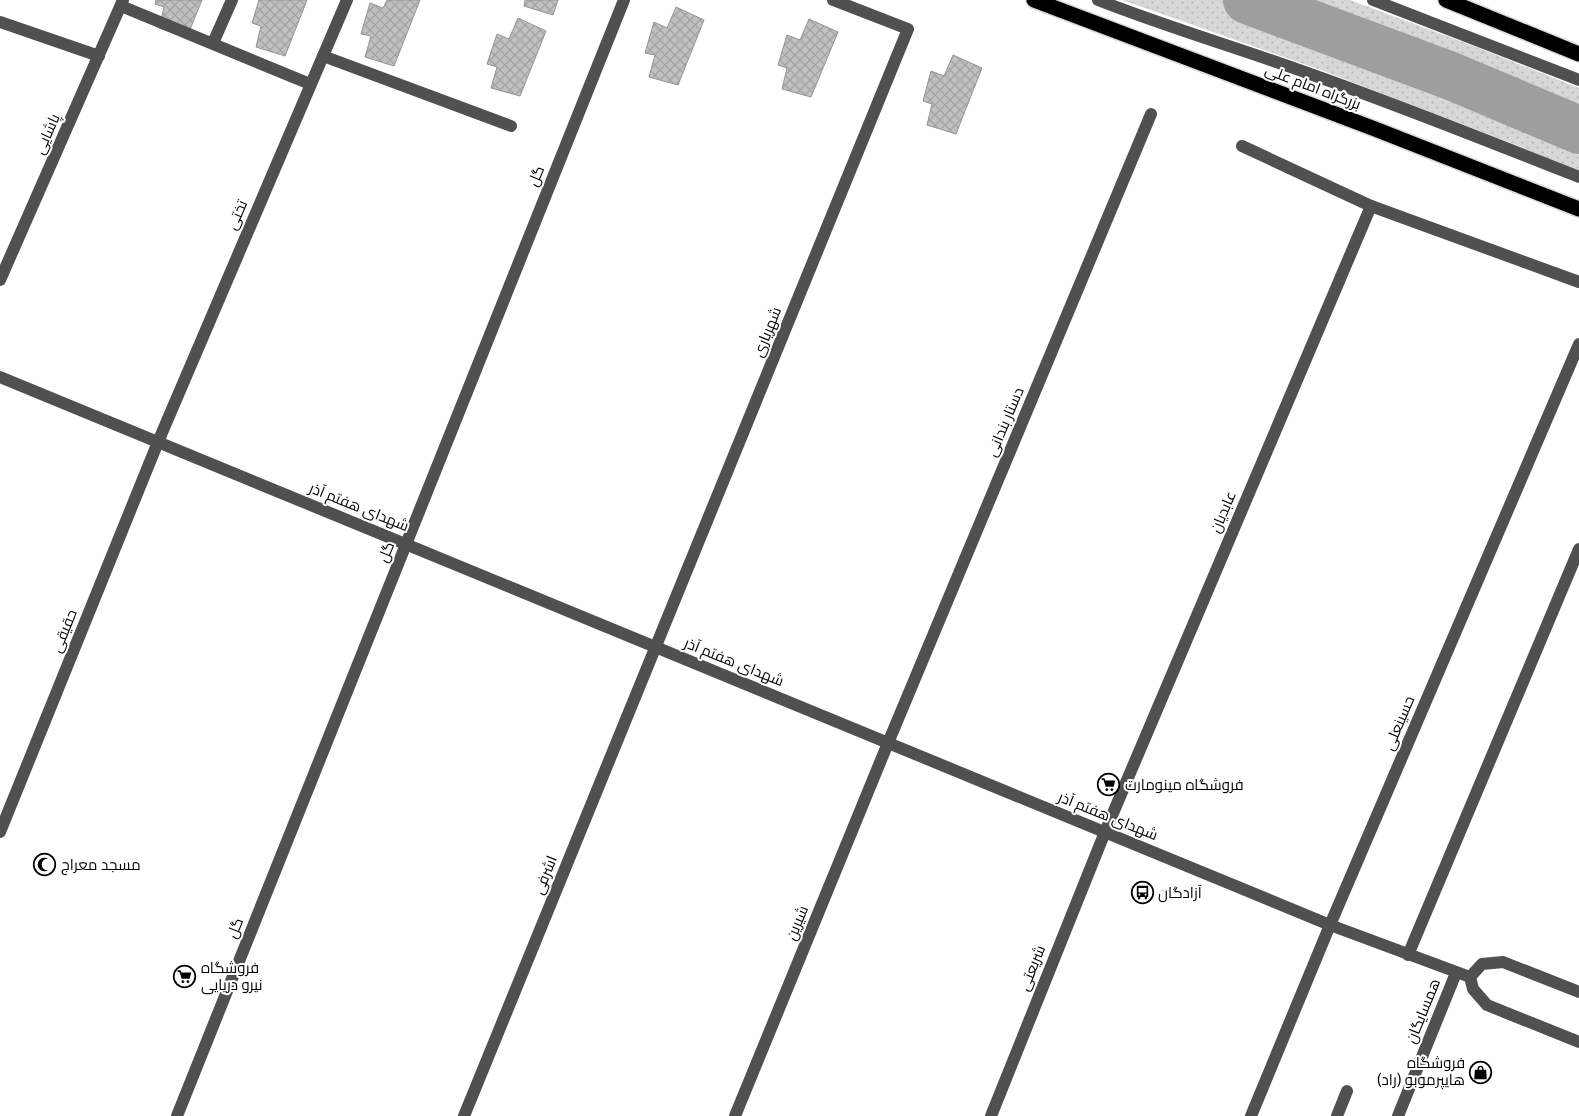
<svg xmlns="http://www.w3.org/2000/svg" width="1579" height="1116" font-family="'Fira Sans Condensed',Cairo,sans-serif">
<defs>
<pattern id="grass-dots" width="8" height="8" patternUnits="userSpaceOnUse" patternTransform="scale(1.25)"><rect width="8" height="8" fill="#d7d7d7"/><path d="M2 2h.1M6 6h.1" fill="none" stroke="#b7b7b7" stroke-width="1.8" stroke-linecap="round"/></pattern>
<pattern id="building-cross-hatch" width="8" height="8" patternUnits="userSpaceOnUse" patternTransform="scale(1.25)"><rect width="8" height="8" fill="#c0c0c0"/><path d="M0 0l8 8M0 8l8-8" fill="none" stroke="#a3a3a3"/></pattern>
</defs>
<rect width="100%" height="100%" fill="#fff"/>
<polygon fill="url(#grass-dots)" points="1122,0 1350,0 1476,47 1579,88 1579,172 1514,144 1321,70"/>
<g fill="none" stroke-linecap="round" stroke-linejoin="round">
<polyline stroke="#9e9e9e" stroke-width="48" points="1247,0 1451,76 1579,130"/>
</g>
<g fill="url(#building-cross-hatch)" stroke="#949494">
<polygon points="156,0 202,0 187,37 159,28 164,7 155,4"/>
<polygon points="259,0 307,0 285,56 256,47 261,26 252,23"/>
<polygon points="387,0 420,0 394,66 365,57 371,36 361,34 370,3 383,8"/>
<polygon points="525,0 558,0 553,15 524,6"/>
<polygon points="676,7 704,20 678,85 649,77 655,55 645,53 654,22 667,28"/>
<polygon points="518,18 546,31 520,96 491,88 497,67 487,64 497,34 509,39"/>
<polygon points="809,19 838,32 811,97 782,89 787,68 778,65 787,35 800,40"/>
<polygon points="953,55 982,68 956,134 927,125 932,104 923,101 931,71 944,76"/>
</g>
<g fill="none" stroke-linecap="round" stroke-linejoin="round">
<defs>
<g id="highway">
<polyline points="1034,0 1375,129 1579,209"/>
<polyline points="1446,0 1579,54"/>
</g>
</defs>
<use href="#highway" stroke="#dbdbdb" stroke-width="18"/>
<g stroke="#505050" stroke-width="12">
<path d="M1098,0C1169,28 1242,49 1313,75C1403,107 1491,142 1579,177"/>
<polyline points="1373,0 1579,80"/>
<polyline points="121,6 310,84"/>
<polyline points="0,22 99,56"/>
<polyline points="213,43 232,0"/>
<polyline points="323,56 511,126"/>
<polyline points="1242,146 1371,206 1579,282"/>
<polyline points="0,280 123,0"/>
<polyline points="0,377 1330,925 1470,977 1473,989 1487,1005 1579,1042"/>
<polyline points="0,832 158,442 347,0"/>
<polyline points="1408,955 1579,549"/>
<polyline points="1470,977 1482,964 1503,962 1579,992"/>
<polyline points="177,1116 624,0"/>
<polyline points="464,1116 908,29 833,0"/>
<polyline points="735,1116 888,743 1151,114"/>
<polyline points="991,1116 1105,832 1371,206"/>
<polyline points="1251,1116 1330,925 1579,344"/>
<polyline points="1337,1116 1347,1091"/>
<polyline points="1398,1116 1456,973"/>
</g>
<use href="#highway" stroke="#000" stroke-width="15"/>
</g>
<defs>
<symbol id="supermarket-ring" viewBox="-11 -11 22 22"><circle r="9.5" fill="#fff" stroke="#000" stroke-width="1.5"/><path d="M-6-5.5h2.5l.6 2H6L4.5 2H-2.5L-4.4-4H-6ZM-1.5 3.2a1.3 1.3 0 1 0 .1 0ZM3 3.2a1.3 1.3 0 1 0 .1 0Z" fill="#000"/></symbol>
<symbol id="mosque-ring" viewBox="-11 -11 22 22"><circle r="9.5" fill="#fff" stroke="#000" stroke-width="1.5"/><path d="M3.5-4.9A6 6 0 1 0 3.5 4.9A5 5 0 1 1 3.5-4.9Z" fill="#000"/></symbol>
<symbol id="bus-ring" viewBox="-11 -11 22 22"><circle r="9.5" fill="#fff" stroke="#000" stroke-width="1.5"/><path d="M-5-6H5V4H4V6H2V4H-2V6H-4V4H-5ZM-3.5-4V0h7V-4ZM-3.5 1.2v1.5H-2V1.2ZM2 1.2v1.5H3.5V1.2Z" fill="#000"/></symbol>
<symbol id="shop-ring" viewBox="-11 -11 22 22"><circle r="9.5" fill="#fff" stroke="#000" stroke-width="1.5"/><path d="M-5-2.5h2.3a2.7 3.5 0 0 1 5.4 0H5L5.5 6h-11ZM-1.5-2.5h3a1.5 2.3 0 0 0-3 0Z" fill="#000"/></symbol>
</defs>
<g fill-rule="evenodd">
<use href="#supermarket-ring" x="1096" y="772" width="25" height="25"/>
<use href="#mosque-ring" x="32" y="852" width="25" height="25"/>
<use href="#bus-ring" x="1130" y="880" width="25" height="25"/>
<use href="#supermarket-ring" x="172" y="964" width="25" height="25"/>
<use href="#shop-ring" x="1468" y="1060" width="25" height="25"/>
</g>
<g text-anchor="middle" dominant-baseline="central" stroke-width="4" stroke-linejoin="round" paint-order="stroke">
<g font-size="15" fill="#000" stroke="#fff">
<text transform="translate(1313 87) rotate(21)">بزرگراه امام علی</text>
<text transform="translate(47 134) rotate(-66)">پاشایی</text>
<text transform="translate(536 176) rotate(-68)">گل</text>
<text transform="translate(237 215) rotate(-67)">تختی</text>
<text transform="translate(767 332) rotate(-68)">شهریاری</text>
<text transform="translate(1005 422) rotate(-67)">دستار بندانی</text>
<text transform="translate(359 507) rotate(22)">شهدای هفتم آذر</text>
<text transform="translate(1223 512) rotate(-67)">عابدیان</text>
<text transform="translate(386 552) rotate(-68)">گل</text>
<text transform="translate(64 631) rotate(-68)">حقیقی</text>
<text transform="translate(734 662) rotate(22)">شهدای هفتم آذر</text>
<text transform="translate(1399 723) rotate(-67)">حسینعلی</text>
<text transform="translate(1108 816) rotate(22)">شهدای هفتم آذر</text>
<text transform="translate(545 875) rotate(-68)">اشرفی</text>
<text transform="translate(797 923) rotate(-68)">شیرین</text>
<text transform="translate(235 928) rotate(-68)">گل</text>
<text transform="translate(1032 968) rotate(-68)">شریعتی</text>
<text transform="translate(1423 1011) rotate(-68)">همسایگان</text>
</g>
<g font-size="15" fill="#000" stroke="#fff" text-anchor="start">
<text x="1125" y="785">فروشگاه مینومارت</text>
<text x="61" y="865">مسجد معراج</text>
<text x="1158" y="893">آزادگان</text>
<text x="201" y="968">فروشگاه<tspan x="201" dy="17">نیرو دریایی</tspan></text>
<text x="1465" y="1063" text-anchor="end">فروشگاه<tspan x="1465" dy="17">هایپرموبو (راد)</tspan></text>
</g>
</g>
</svg>
